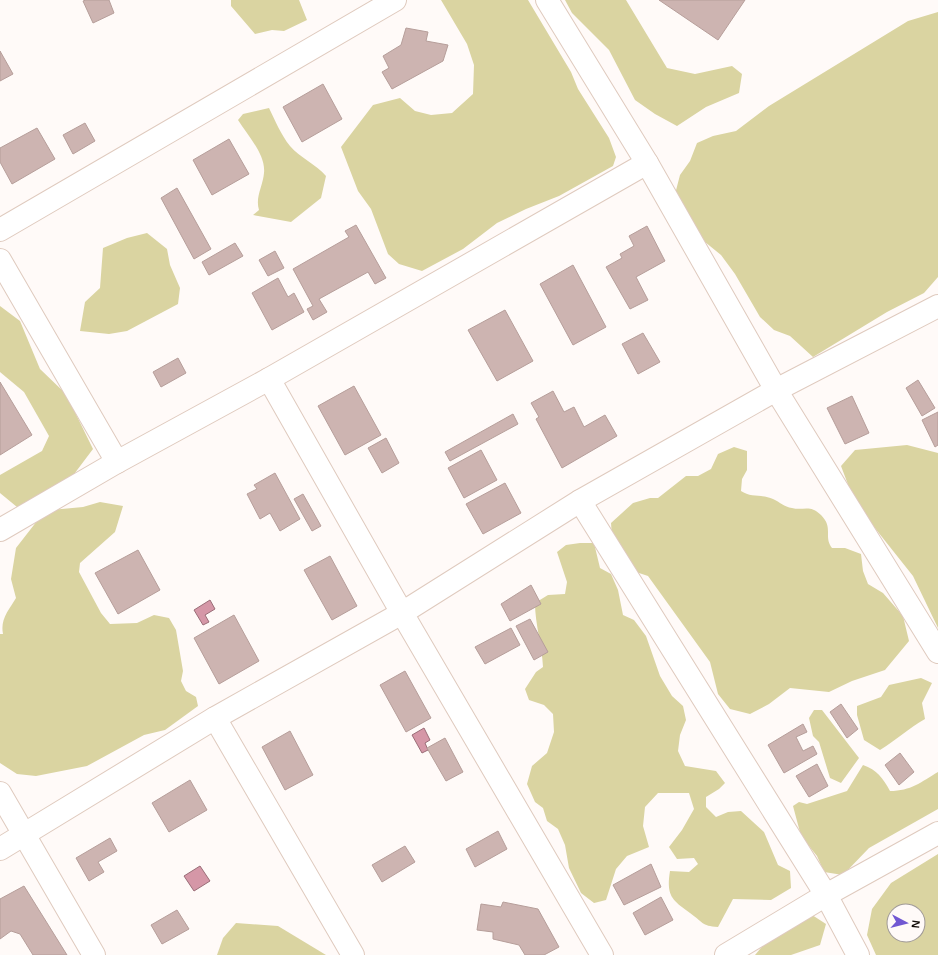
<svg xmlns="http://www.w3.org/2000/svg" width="938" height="955" font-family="Arial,sans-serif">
<rect width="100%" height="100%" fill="#fffaf8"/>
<g fill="#dad4a1" fill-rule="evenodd">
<polygon points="231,0 299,0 307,20 284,31 272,30 255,34 231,6"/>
<polygon points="441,0 528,0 571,72 578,89 609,138 616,157 613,166 559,196 526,209 497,223 463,249 422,271 399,264 388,254 371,209 358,191 341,147 373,105 400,98 415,111 431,115 452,113 473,94 474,65 467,44"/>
<polygon points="565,0 626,0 667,68 695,74 732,66 742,74 739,93 706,107 677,126 655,114 635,100 609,50 572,13"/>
<polygon points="938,12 938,277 924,293 887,312 813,357 790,336 774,330 760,317 735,274 721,255 705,242 686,211 674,198 680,175 690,161 697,143 713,136 736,131 769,106 908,21"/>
<path d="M269,108C275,120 281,135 290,146C300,158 316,164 326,176L321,198L291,222L253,215L259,210C255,197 263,186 264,173C266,154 247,135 238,120L243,114Z"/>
<polygon points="147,233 167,249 170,265 180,288 178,304 127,331 109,334 80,331 85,302 100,288 103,248 127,238"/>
<polygon points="0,306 20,321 40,369 66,394 93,449 53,502 17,507 0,493 0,475 42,451 49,436 24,392 0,372"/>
<polygon points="907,445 938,453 938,628 913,576 855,503 841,466 855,450"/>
<path d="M734,447L747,451V470L742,479L741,491C751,498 763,494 773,499C780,502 784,507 792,508C803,511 810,504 821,515C834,528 823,536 832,548H845L861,554L863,571L868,584L883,593L903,616L909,641L885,670L852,681L829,692L790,688L769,704L750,714L730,709L718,694L710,662L648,576L636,572L612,537L611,523L633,503L650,498H658L686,476H698L711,469L718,454Z"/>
<path d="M100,502L123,506L115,532L80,563L79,572L101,613L110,624L137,623L154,615L169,618L176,630L183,671L181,681L186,691L196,697L198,706L165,730L144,735L87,766L36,776L17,774L0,763V634H3C0,619 9,610 16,598L11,579L16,548L37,521L51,510L83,507Z"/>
<path d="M580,543H594L600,568L611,574L618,590L623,615L634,620L646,636L660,676L672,696L683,706L686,720L680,735L678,751L685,766L716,771L725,783L719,789L706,797V807L716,817L728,812L741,811L764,832L778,865L790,871L791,888L771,900L733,899L718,927C701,926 703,922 690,913C672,900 666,896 670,871L689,872L698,864L694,858L677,859L669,847L682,830L694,809L689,793H658L645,807L643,826L649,847L627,856L616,869L606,900L594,903L581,893L569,868L565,845L558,829L547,821L543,808L535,802L527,784L532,766L547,753L554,732L553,714L544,705L529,700L525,689L536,672L543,667C542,645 535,624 535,603L548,595L565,594L567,582L557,552L566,545Z"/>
<path d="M921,678L932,683L922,703L925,719C909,728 896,740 880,750L864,740L857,715V706L881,697L889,685Z"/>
<polygon points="814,710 822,710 859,758 841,783 830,778 819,742 813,736 809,718"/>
<path d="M863,765C877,770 883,778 890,791C911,791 921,782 938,772V809L869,848L843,875L824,872L817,856L801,836L793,806L799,802L807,804L847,791Z"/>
<path d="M938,854V955H876L867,935L872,909L891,883ZM894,911H918V935H894Z"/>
<polygon points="809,913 826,924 820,945 791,955 755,955 766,942"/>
<polygon points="236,923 278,926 326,955 217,955 223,938"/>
</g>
<g fill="#d597a7" stroke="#9a6d77">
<polygon points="210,600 215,609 205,615 209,622 203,625 194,610"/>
<polygon points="424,728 430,740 425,743 428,750 422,753 412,735"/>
<polygon points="200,866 210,881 194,891 184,876"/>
</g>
<g fill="#cdb4b1" stroke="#b69e9a">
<polygon points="86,0 109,0 114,13 93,23 83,1"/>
<polygon points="659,0 745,0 718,40"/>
<polygon points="406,28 428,32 426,41 448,45 443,61 392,89 382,72 389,68 383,56 401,45"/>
<polygon points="0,51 13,74 0,81"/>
<polygon points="323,84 342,119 302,142 283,107"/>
<polygon points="85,123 95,141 73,154 63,135"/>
<polygon points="37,128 55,159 12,184 0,162 0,148"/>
<polygon points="229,139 249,174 212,195 193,160"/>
<polygon points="177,188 211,249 194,259 161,198"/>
<polygon points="356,225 386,278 375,284 368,272 319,299 327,312 313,320 307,309 313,306 293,269 349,237 345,231"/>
<polygon points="647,226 665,261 636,277 648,300 630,309 606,267 622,258 620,254 634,246 629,236"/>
<polygon points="235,243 243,256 209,275 202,262"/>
<polygon points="275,251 284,268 268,276 259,260"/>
<polygon points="573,265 606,327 573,345 540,284"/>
<polygon points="278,278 288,297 294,293 304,312 272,330 252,293"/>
<polygon points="505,310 533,361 497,381 468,330"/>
<polygon points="643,333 660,362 638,374 622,344"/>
<polygon points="178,358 186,373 161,387 153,372"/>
<polygon points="918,380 935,408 922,416 906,388"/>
<polygon points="0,382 32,435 0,455"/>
<polygon points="354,386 381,435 345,455 318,406"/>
<polygon points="553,391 564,412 574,407 584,427 605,415 617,436 562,468 536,419 539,417 531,403"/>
<polygon points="852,396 869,433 845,444 827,408"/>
<polygon points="938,412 938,445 935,447 922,420"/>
<polygon points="513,414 518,424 450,461 445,452"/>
<polygon points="386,438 399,463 382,473 368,448"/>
<polygon points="481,450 497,480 464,498 448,468"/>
<polygon points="275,473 300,519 280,531 270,513 260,519 247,494 257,489 254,485"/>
<polygon points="505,483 521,513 483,534 466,504"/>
<polygon points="303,494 321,526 312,531 294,499"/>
<polygon points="138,550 160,590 118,614 95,573"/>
<polygon points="330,556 357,606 332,620 304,570"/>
<polygon points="531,585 541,604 510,621 501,604"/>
<polygon points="234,615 259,661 219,684 194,638"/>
<polygon points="530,619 548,652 534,660 516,626"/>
<polygon points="511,628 520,645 485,664 475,647"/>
<polygon points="405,671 431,718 406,732 380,685"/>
<polygon points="841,704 858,729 847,738 830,712"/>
<polygon points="803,724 807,732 796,737 803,751 813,746 817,754 784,773 768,745"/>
<polygon points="290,731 313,775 285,790 262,747"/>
<polygon points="445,738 463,772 446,781 427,748"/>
<polygon points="900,753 914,772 899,785 885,765"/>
<polygon points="817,764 828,786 809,797 796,776"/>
<polygon points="190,780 207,810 169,832 152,803"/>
<polygon points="498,831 507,849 475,867 466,849"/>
<polygon points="110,838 117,851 98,862 104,872 89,881 76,858"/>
<polygon points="405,846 415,862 382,882 372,865"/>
<polygon points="651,864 661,887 624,905 613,885"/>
<polygon points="24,886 67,955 33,955 20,934 11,931 0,939 0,899"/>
<polygon points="661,897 673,920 645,935 633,913"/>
<polygon points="503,902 538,909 559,947 544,955 525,955 519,945 493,939 493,932 477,930 481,904 501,907"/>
<polygon points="177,910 189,929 162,944 151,925"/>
</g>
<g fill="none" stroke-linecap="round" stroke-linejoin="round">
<defs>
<g id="minor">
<polyline points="547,0 647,163 776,390 938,652"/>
<polyline points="0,230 395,0"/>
<polyline points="0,260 117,462"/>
<polyline points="269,379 402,613 602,955"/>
<polyline points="580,501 826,895 858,955"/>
<polyline points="0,530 117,462 269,379 647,163"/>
<polyline points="215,718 353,955"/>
<polyline points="0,793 94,955"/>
<polyline points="0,849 215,718 402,613 580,501 776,390 938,306"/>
<polyline points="726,955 826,895 938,833"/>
</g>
</defs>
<use href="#minor" stroke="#dfcabe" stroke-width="24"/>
<use href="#minor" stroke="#fff" stroke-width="22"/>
</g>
<g transform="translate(906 923) rotate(97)"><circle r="19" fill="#fffaf8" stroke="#a09a98"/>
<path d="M0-3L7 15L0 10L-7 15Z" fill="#7158d2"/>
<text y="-6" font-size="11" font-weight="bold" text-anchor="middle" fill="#120b07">N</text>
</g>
</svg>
